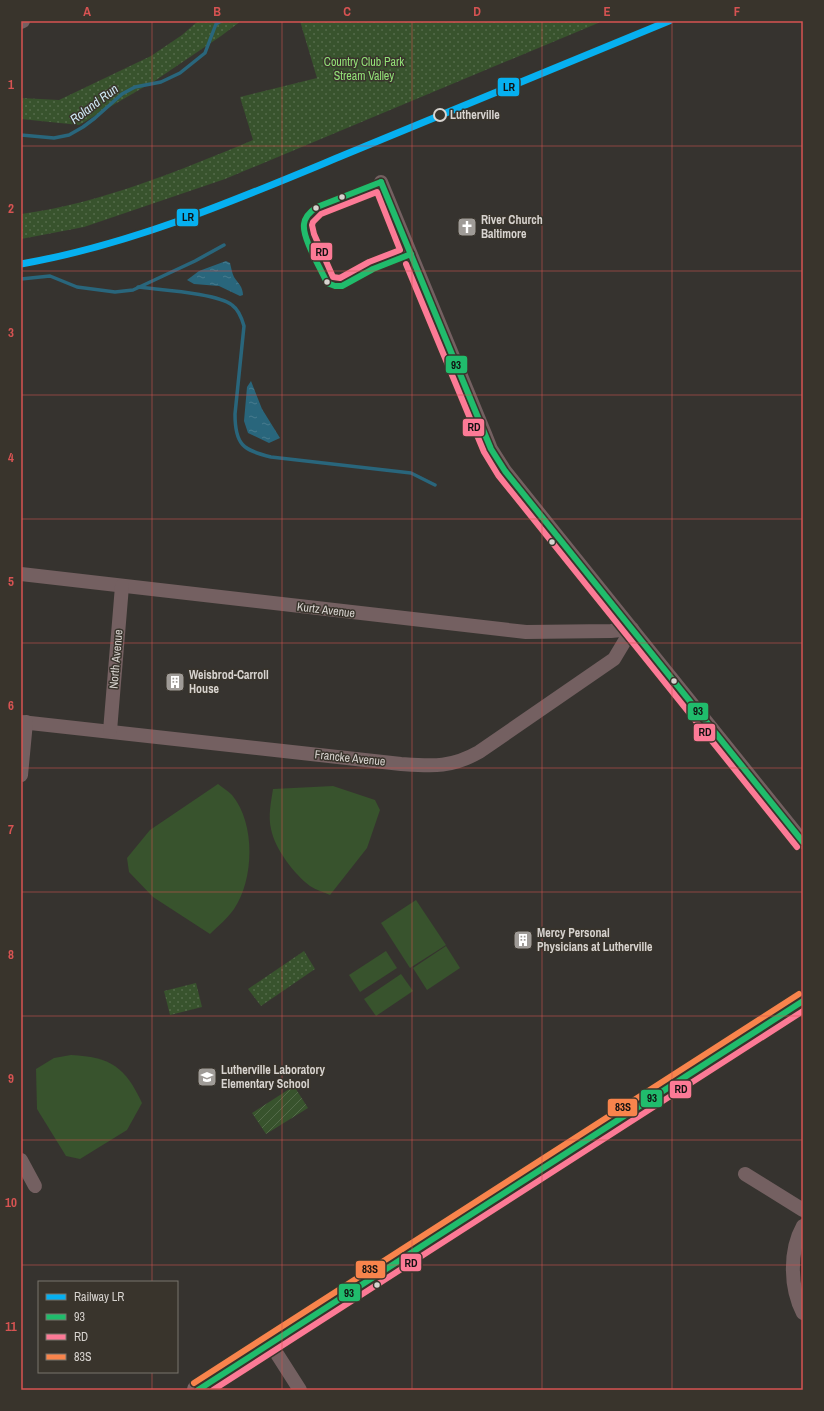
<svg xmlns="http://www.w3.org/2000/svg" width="824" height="1411" font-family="'Archivo Narrow',sans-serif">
<defs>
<pattern id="grass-dots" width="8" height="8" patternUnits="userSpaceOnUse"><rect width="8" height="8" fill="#38532d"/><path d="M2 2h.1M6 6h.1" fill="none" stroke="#546b4a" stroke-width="1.8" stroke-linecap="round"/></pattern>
<pattern id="garden-furrows" width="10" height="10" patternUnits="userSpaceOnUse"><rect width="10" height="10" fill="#38532d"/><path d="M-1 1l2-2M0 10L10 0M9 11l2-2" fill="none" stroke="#546b4a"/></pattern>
<pattern id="water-ripples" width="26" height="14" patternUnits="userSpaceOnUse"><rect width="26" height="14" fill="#29667c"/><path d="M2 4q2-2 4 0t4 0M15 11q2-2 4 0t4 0" fill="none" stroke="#477b8e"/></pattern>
</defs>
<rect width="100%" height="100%" fill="#36332f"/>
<g fill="url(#grass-dots)">
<polygon points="198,21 241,21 221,36 156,80 79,125 21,119 21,98 59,100 151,56 182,35"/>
<path d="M300,21H603L225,179L84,227L21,239V214C99,204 181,170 253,140L240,97L317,78Z"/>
<polygon points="304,951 315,969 261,1006 248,989"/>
<polygon points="196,983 202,1007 170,1015 164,991"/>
</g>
<polygon fill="url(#garden-furrows)" points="294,1086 308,1108 266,1134 252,1113"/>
<g fill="#38532d">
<path d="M218,784C222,787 228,791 232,795C256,824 254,880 234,909C228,918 218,926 210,934L153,897L129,872L127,858L150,830Z"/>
<path d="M333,786L375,800L380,810L367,848L330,895C324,892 316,890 310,886C294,874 275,849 271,829C268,816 271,802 273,789Z"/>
<polygon points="416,900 446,945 410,968 381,923"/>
<polygon points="446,946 460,968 427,990 413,968"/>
<polygon points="386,951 397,968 360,992 349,975"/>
<polygon points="401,974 413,991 376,1016 364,999"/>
<path d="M71,1055C111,1057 125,1067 142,1103L127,1130L80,1159L66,1156L37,1109L36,1069L54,1058Z"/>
</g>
<g fill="url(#water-ripples)">
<path d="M226,261L230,263C231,267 232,273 234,277C238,283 243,287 243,295L240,296L219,286L194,284L187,280L199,271Z"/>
<polygon points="251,381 262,409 280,438 269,443 248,433 244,421 247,387"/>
</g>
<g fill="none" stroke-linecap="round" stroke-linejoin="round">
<g stroke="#29667c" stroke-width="3.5">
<polyline points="21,135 54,138 69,135 83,127 95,118 122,94 135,87 161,82 180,73 205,53 216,24 221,21"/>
<polyline points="21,279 50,276 77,287 115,292 133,290 195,261 224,245"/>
<path d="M138,287C160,290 217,293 232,305C239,310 242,319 244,326L235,414C235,445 243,450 271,457L411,473L435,485"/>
</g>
<g stroke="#746061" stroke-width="14">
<polyline points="21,22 23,21"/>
<polyline points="381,182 485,434 491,449 505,471 803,842"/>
<polyline points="21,574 526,632 611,631 632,629"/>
<path d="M21,722L401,764C432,766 451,768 479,752L614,659L632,629"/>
<polyline points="110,731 122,586"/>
<polyline points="21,775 26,722"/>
<polyline points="21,1160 35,1186"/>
<polyline points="745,1174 803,1210"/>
<path d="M803,1226C789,1251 790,1288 803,1313"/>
<polyline points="270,1343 300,1390"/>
</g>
<polyline stroke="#7e6768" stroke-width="22" points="198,1390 803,1001"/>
<defs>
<g id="bus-1">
<polyline points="381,182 491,449 505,471 803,842"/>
<path d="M381,182L317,207C311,211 305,216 304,224C302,238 321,269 327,283L335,286H342L373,269L411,254"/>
<polyline points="198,1390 803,1001"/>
</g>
<g id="bus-2">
<polygon points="377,192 400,250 369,262 340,278 333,277 314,234 312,225 313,222 321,214"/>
<polyline points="406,264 484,452 498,475 797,847"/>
<polyline points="213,1390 803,1011"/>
</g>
<polyline id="bus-3" points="194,1383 799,994"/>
</defs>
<use href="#bus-1" stroke="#39342c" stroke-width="9"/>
<use href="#bus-2" stroke="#39342c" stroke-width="9"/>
<use href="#bus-3" stroke="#39342c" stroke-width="9"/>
<use href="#bus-1" stroke="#20bc6c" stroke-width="6"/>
<use href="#bus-2" stroke="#fc7a96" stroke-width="6"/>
<use href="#bus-3" stroke="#f8844c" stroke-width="6"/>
<defs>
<path id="rail-1" d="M21,264C134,244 238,199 344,155C452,110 561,66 669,21"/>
</defs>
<use href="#rail-1" stroke="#39342c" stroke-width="10"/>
<use href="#rail-1" stroke="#06b0f0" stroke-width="7"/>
</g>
<path fill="none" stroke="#d65352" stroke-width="1" stroke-opacity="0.55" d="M152,21V1282M282,21V1390M412,21V1390M542,21V1390M672,21V1390M21,146H803M21,271H803M21,395H803M21,519H803M21,643H803M21,768H803M21,892H803M21,1016H803M21,1140H803M21,1265H803M152,1372V1390"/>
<defs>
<symbol id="church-square" viewBox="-11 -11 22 22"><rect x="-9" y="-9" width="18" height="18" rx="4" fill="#9f9b97" stroke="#39342c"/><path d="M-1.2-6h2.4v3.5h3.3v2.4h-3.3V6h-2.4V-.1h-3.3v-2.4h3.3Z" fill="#fff"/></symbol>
<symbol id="building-square" viewBox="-11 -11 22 22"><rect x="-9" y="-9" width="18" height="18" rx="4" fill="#9f9b97" stroke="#39342c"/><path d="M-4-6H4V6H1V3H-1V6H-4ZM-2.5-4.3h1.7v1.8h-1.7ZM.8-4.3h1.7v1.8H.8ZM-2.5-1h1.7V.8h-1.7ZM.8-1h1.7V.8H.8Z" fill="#fff"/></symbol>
<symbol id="school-square" viewBox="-11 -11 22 22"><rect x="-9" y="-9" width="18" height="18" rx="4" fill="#9f9b97" stroke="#39342c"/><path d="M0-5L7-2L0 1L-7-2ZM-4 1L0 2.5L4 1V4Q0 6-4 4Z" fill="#fff"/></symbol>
</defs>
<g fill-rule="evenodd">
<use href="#church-square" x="456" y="216" width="22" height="22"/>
<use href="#building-square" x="164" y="671" width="22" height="22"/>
<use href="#building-square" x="512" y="929" width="22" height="22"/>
<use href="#school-square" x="196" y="1066" width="22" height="22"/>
</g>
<circle fill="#39342c" stroke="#d7d3cf" stroke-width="2" cx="440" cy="115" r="6"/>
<g fill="#d7d3cf" stroke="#39342c" stroke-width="1.5">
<circle cx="342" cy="197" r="3.5"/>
<circle cx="316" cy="208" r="3.5"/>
<circle cx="327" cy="282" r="3.5"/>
<circle cx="552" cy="542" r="3.5"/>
<circle cx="674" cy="681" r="3.5"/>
<circle cx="377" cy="1285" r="3.5"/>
</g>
<g text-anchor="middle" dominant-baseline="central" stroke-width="3" stroke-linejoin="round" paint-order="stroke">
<g font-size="12" fill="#92e077" stroke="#39342c">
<text x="364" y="62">Country Club Park<tspan x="364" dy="14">Stream Valley</tspan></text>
</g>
<g font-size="12" font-weight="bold" fill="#d7d3cf" stroke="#39342c" text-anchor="start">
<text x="450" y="115">Lutherville</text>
</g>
<g font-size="12" font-weight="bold" fill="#d7d3cf" stroke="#39342c" text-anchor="start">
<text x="481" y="220">River Church<tspan x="481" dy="14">Baltimore</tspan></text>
<text x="189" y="675">Weisbrod-Carroll<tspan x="189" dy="14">House</tspan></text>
<text x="537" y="933">Mercy Personal<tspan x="537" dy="14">Physicians at Lutherville</tspan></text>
<text x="221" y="1070">Lutherville Laboratory<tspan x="221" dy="14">Elementary School</tspan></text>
</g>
<g font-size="12" fill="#d7d3cf" stroke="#39342c">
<text transform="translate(326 610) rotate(7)">Kurtz Avenue</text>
<text transform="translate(116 659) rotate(-85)">North Avenue</text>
<text transform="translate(350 758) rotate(6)">Francke Avenue</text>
</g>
<g font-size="13" font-style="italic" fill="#cfe9f5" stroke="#39342c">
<text transform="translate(94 104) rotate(-37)">Roland Run</text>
</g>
</g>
<g stroke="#39342c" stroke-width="1.5">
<rect x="497" y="77" width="23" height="20" rx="4" fill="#06b0f0"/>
<rect x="176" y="208" width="23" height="19" rx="4" fill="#06b0f0"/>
<rect x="310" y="242" width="23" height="19" rx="4" fill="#fc7a96"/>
<rect x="445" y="355" width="23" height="19" rx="4" fill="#20bc6c"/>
<rect x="462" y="418" width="23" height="19" rx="4" fill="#fc7a96"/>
<rect x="687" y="702" width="22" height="19" rx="4" fill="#20bc6c"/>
<rect x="693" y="723" width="23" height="19" rx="4" fill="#fc7a96"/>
<rect x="669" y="1080" width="23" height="19" rx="4" fill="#fc7a96"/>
<rect x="640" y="1089" width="23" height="19" rx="4" fill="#20bc6c"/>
<rect x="607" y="1098" width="31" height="19" rx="4" fill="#f8844c"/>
<rect x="400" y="1253" width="22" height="19" rx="4" fill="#fc7a96"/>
<rect x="355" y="1260" width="31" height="19" rx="4" fill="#f8844c"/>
<rect x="338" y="1283" width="23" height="19" rx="4" fill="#20bc6c"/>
</g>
<g font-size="11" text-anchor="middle" font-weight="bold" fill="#111">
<text x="509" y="91">LR</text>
<text x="188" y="221">LR</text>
<text x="322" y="256">RD</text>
<text x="456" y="369">93</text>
<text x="474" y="431">RD</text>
<text x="698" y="715">93</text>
<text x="705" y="736">RD</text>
<text x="681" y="1093">RD</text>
<text x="652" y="1102">93</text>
<text x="623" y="1111">83S</text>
<text x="411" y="1267">RD</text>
<text x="370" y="1273">83S</text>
<text x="349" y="1297">93</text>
</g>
<rect width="824" height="1411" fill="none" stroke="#39342c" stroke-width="44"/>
<rect x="38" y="1281" width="140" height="92" fill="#39342c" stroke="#78746d"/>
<rect x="46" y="1294" width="20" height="6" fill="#06b0f0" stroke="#78746d"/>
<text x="74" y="1301" font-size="12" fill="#d7d3cf">Railway LR</text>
<rect x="46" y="1314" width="20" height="6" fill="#20bc6c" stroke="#78746d"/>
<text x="74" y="1321" font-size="12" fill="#d7d3cf">93</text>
<rect x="46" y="1334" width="20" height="6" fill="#fc7a96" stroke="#78746d"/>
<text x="74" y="1341" font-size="12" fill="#d7d3cf">RD</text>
<rect x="46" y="1354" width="20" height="6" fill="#f8844c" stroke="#78746d"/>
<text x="74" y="1361" font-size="12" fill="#d7d3cf">83S</text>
<rect x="22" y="22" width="780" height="1367" fill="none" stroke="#d65352" stroke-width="1.5"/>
<g font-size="13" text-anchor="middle" font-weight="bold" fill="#d65352">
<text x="87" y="16">A</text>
<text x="217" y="16">B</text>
<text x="347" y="16">C</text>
<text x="477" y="16">D</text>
<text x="607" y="16">E</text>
<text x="737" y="16">F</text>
<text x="11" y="89">1</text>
<text x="11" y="213">2</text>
<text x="11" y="337">3</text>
<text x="11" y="462">4</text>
<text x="11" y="586">5</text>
<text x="11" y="710">6</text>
<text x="11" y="834">7</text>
<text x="11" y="959">8</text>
<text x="11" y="1083">9</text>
<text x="11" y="1207">10</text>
<text x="11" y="1331">11</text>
</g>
</svg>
